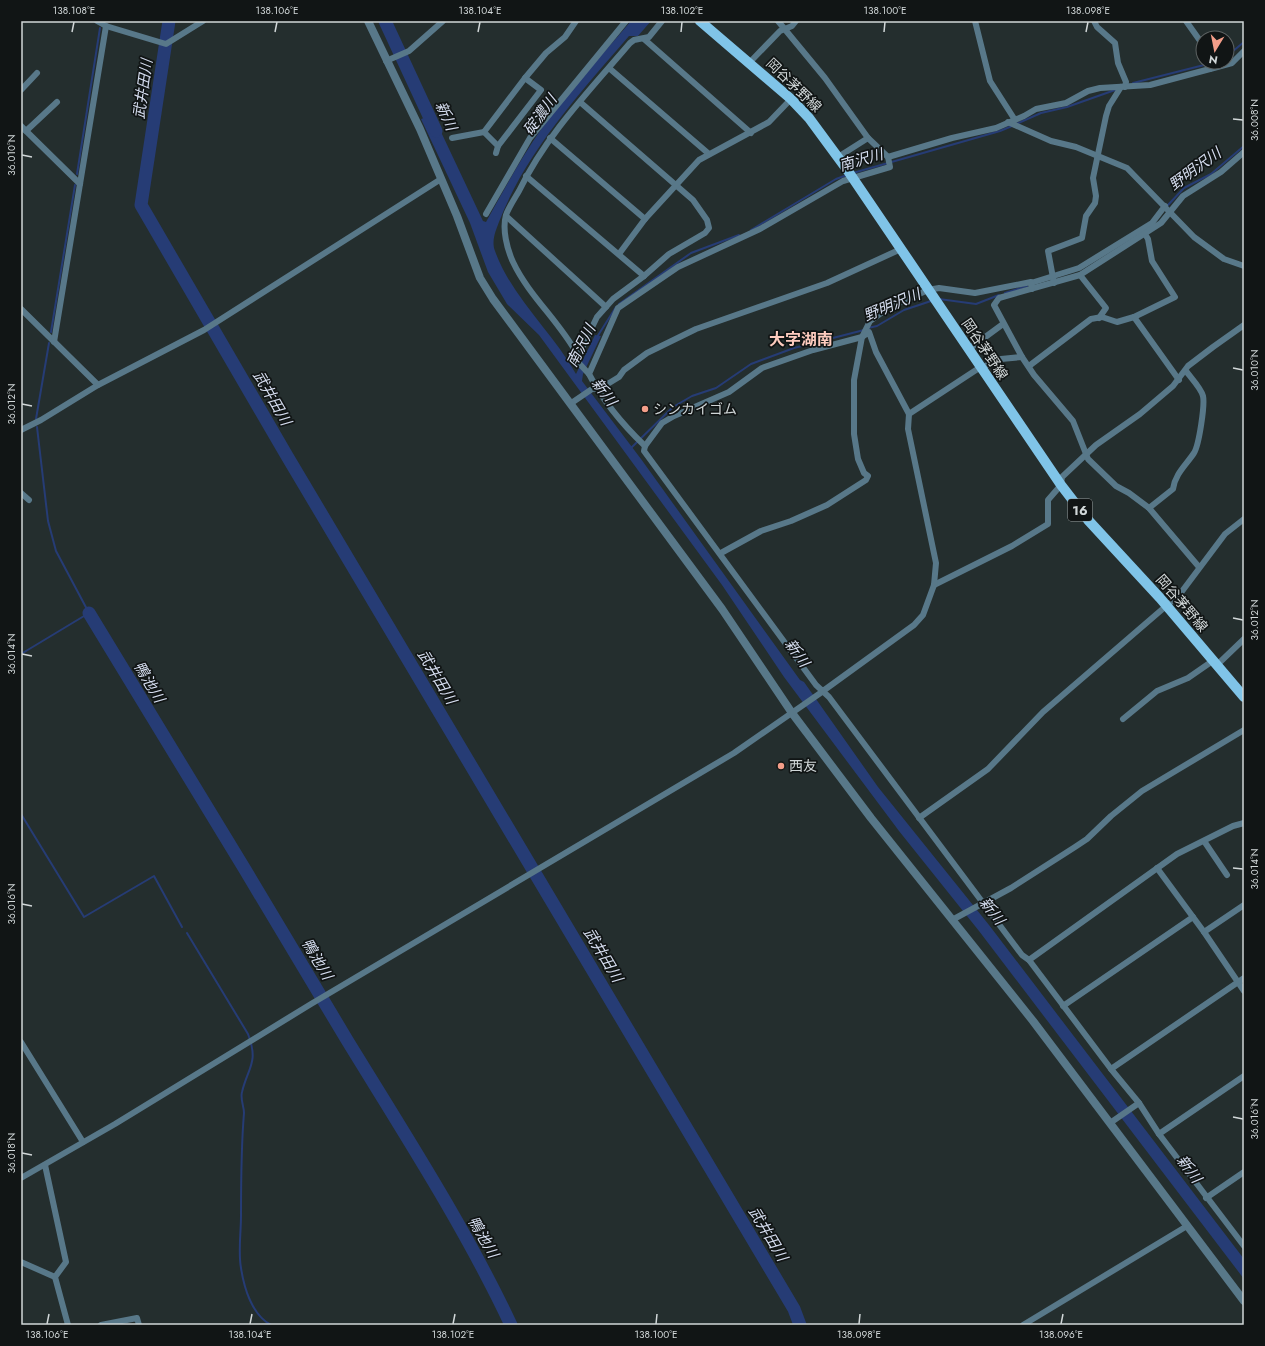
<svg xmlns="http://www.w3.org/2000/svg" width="1265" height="1346" font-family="Jost,'Noto Sans JP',sans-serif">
<rect width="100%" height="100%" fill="#242e2e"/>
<path fill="#263c75" d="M631,21H651L638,36H629C581,92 526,151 499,222C496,230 491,241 495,251C512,298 552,331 576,374L595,335L601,336L583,374L582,381L641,459L800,680L804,682L878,787L989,925L1244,1259V1279L979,931L899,831L784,677L722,585L539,335L507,304L488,272L470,223L421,119L433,115L483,221L486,222C503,191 521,158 542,128C569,91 601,56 631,21Z"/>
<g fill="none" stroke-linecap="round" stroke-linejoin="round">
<g stroke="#263c75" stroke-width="2">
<polyline points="1227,56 1244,42"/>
<polyline points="1133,83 1208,64"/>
<polyline points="1016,124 1041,113 1067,107 1115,90"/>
<polyline points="853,173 1000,131 1012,126"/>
<polyline points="77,174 100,28"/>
<polyline points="1167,206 1184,188 1211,174 1244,146"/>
<polyline points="751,230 836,179 847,175"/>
<polyline points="1005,293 1027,286"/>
<polyline points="939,299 976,304 999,295"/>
<polyline points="619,304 691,253 739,235"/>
<polyline points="868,328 877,326 904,310 931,301"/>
<polyline points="51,332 75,185"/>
<polyline points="597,337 616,307"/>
<polyline points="36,419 49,343"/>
<polyline points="631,448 673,407 692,396 716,388 751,364 794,348 864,330"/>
<polyline points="21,654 89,613 56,551 48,521 37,427"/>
<polyline points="21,814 84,917 154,876 182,927"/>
<path d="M187,933L248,1034C259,1063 248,1067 242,1092C240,1099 244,1106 244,1113C241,1148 241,1182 241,1216C241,1233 238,1252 241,1268C244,1288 252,1315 271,1325"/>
</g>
<g stroke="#263c75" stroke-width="13">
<polyline points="169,21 141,205 287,456 794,1309 800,1325"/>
<polyline points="385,21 436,131"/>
<path d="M89,613C176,755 262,897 347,1040C404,1133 465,1227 511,1325"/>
</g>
<g stroke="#587889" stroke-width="6">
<polyline points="97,21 106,26 166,44 203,21"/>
<polyline points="778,21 825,78 868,138 838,157"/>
<polyline points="975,21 990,81 1015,120"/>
<polyline points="1094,21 1097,27 1115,43 1118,63 1126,82 1125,87"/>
<polyline points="1186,21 1203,45"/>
<polyline points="644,39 751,133"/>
<polyline points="386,61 409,51 443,21"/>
<polyline points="750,62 780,31 792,26 796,21"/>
<polyline points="609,68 709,154"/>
<polyline points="1210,69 1232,63 1244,51"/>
<polyline points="21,90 37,73"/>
<path d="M580,102L693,200L707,220L709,228L705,233L669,254L644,276L613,299L597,317L582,348L577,354C559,321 529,296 513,262C507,249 502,229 506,215C509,207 515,198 519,191C546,135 590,90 630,43L634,40L649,37L662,21"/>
<polyline points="1008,122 1051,141 1076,147 1127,168 1194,237 1224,259 1244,266"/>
<polyline points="21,126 80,184"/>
<polyline points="26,131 57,102"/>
<polyline points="484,132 498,146 496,153"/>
<polyline points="452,138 484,132 525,78 546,53 565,37 576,21"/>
<polyline points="550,138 645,219"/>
<polyline points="868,138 888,157"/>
<polyline points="498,146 541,90 525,78"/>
<polyline points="526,176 644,276"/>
<polyline points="486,214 530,138 626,21"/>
<polyline points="506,216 606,307"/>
<polyline points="619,254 645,219 699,160 769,122 791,99"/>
<polyline points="1080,275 1106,308 1099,318"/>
<polyline points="1031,283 1079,268 1152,223 1165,206"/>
<polyline points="1054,283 1048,251 1082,238 1086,216 1095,203 1096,196 1093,178 1106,116 1109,106 1121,87"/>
<polyline points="21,309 98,385"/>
<polyline points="1134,317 1175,297 1152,261 1148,239 1145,234"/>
<polyline points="54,342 106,26"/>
<polyline points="969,349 1003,324"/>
<polyline points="577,354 576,360 589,374"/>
<polyline points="1022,357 1034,375 1073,421 1088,459 1116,486 1129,493 1149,508 1199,567"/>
<polyline points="1029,366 1091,319 1102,317 1117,322 1134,317 1179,380"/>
<polyline points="570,404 592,389 601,388 619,377 624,370 647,353 696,329 827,283 901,249"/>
<polyline points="909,414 976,370 1001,359 1022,357 994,305 999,298 1080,275 1161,223 1183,196 1221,172 1244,152"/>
<polyline points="21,430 41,420 98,385 204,330 441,179"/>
<path d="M645,446C624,426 603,401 589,374L618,308L678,267L760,229L843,181L890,167L888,157L952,138L996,128L1024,116L1036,109L1066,103L1088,91L1100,88L1150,85L1210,69V62"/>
<polyline points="21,493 29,500"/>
<path d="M1149,508L1173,489C1175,474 1186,465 1194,453C1199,445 1205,405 1203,396C1201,388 1191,378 1186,371"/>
<polyline points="721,553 761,531 791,521 827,505 866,480 868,476 864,473 858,459 854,434 854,380 862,337 870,321 888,308 928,290 939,288 975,293 1031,282 1032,289"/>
<polyline points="934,585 1012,546 1048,524 1048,500 1061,485 1062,477 1096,445 1140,414 1173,386 1188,366 1213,347 1244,325"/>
<polyline points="1218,664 1244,639"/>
<polyline points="1123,719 1157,691 1188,678 1214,660"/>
<polyline points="919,818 988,769 1043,712 1180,594 1225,534 1244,519"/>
<polyline points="1204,841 1227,875"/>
<polyline points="1157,868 1204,932 1244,991"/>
<polyline points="952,920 1011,888 1075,847 1087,839 1111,816 1142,791 1244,730"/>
<polyline points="1204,932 1244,905"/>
<polyline points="1029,960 1177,854 1233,826 1244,823"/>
<polyline points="1063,1006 1193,917"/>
<polyline points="21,1042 83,1142"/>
<polyline points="1111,1069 1244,978"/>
<polyline points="1110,1123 1139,1103"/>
<polyline points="1159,1134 1244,1076"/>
<polyline points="45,1165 66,1262 55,1277 68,1325"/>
<polyline points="21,1178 115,1124 311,1004 734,753 819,694 823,691 914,625 923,615 934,585 936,563 908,429 909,414 876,352 869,332 862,337 813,350 762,368 729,392 674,416 662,423 645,446 644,451 816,685 829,697 1022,955 1029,960 1111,1069 1139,1103 1159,1134 1244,1246"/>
<polyline points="1206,1198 1244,1172"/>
<polyline points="21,1262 55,1277"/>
<polyline points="101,1325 137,1318 139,1325"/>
<polyline points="1023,1325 1187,1226"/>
</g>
<polyline stroke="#587889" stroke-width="8" points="368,21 420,129 457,216 480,278 493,299 722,609 792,713 871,818 1033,1021 1244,1301"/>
<polyline stroke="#80c4e8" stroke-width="10" points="700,21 791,99 809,118 848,171 1061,485 1088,520 1160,598 1244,697"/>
</g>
<path fill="none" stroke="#d1d7d8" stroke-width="1.5" d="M72,32L74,22M275,32L277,22M478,32L480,22M681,32L682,22M884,32L885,22M1086,32L1088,22M1233,119L1243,120M22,155L32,157M1233,368L1243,370M22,404L32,406M1233,618L1243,620M22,654L32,656M1233,868L1243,869M22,904L32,906M1233,1117L1243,1119M22,1153L32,1155M47,1324L49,1314M250,1324L252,1314M453,1324L455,1314M656,1324L657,1314M859,1324L860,1314M1061,1324L1063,1314"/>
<g fill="#f49e89" stroke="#111515" stroke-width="1.5">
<circle cx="645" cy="409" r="4"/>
<circle cx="781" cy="766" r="4"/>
</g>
<g text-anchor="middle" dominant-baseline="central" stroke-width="3.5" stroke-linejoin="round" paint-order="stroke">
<rect fill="#111515" stroke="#979d9e" stroke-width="1" x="1068" y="499" width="24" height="22" rx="3"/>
<g font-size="13" font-weight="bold" fill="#d1d7d8">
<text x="1080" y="510">16</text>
</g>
<g font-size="14" fill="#d1d7d8" stroke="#111515">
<text transform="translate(794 85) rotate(44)">岡谷茅野線</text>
<text transform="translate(985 349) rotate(56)">岡谷茅野線</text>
<text transform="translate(1182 603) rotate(49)">岡谷茅野線</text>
</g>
<g font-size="14" fill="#d1d7d8" stroke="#111515" text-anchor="start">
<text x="653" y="409">シンカイゴム</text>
<text x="789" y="766">西友</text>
</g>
<g font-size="15" font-style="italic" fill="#d5ddef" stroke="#111515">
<text transform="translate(143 89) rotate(-82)">武井田川</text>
<text transform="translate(540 115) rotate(-54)">碇濃川</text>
<text transform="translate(446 116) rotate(66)">新川</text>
<text transform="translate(861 160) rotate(-16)">南沢川</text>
<text transform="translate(1195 169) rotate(-36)">野明沢川</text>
<text transform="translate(892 305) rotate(-23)">野明沢川</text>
<text transform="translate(581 346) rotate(-63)">南沢川</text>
<text transform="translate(604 392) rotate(53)">新川</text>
<text transform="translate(272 398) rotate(60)">武井田川</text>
<text transform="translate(797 653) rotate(54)">新川</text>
<text transform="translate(437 677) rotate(59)">武井田川</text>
<text transform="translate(149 682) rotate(59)">鴨池川</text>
<text transform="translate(992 911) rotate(52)">新川</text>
<text transform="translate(603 955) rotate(59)">武井田川</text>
<text transform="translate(317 959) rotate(59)">鴨池川</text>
<text transform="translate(1189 1169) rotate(53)">新川</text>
<text transform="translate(768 1234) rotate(59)">武井田川</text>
<text transform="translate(483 1237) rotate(60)">鴨池川</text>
</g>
<g font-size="16" font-weight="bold" fill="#fdcbbe" stroke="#111515">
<text x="801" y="339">大字湖南</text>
</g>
</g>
<rect width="1265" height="1346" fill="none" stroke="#111515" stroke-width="44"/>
<g transform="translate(1215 50) rotate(190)"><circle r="19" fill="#111515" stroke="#5e6363"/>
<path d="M0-3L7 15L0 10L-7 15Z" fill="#f49e89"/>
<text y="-6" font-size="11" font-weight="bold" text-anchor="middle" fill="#d1d7d8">N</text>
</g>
<rect x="22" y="22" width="1221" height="1302" fill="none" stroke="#d1d7d8" stroke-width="1.5"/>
<g font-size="10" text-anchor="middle" fill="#d1d7d8">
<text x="74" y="14">138.108°E</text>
<text x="277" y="14">138.106°E</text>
<text x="480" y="14">138.104°E</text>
<text x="682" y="14">138.102°E</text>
<text x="885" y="14">138.100°E</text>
<text x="1088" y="14">138.098°E</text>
<text transform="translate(1254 120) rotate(-90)" y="4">36.008°N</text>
<text transform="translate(11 155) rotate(-90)" y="4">36.010°N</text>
<text transform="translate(1254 370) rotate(-90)" y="4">36.010°N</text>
<text transform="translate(11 404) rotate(-90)" y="4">36.012°N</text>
<text transform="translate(1254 620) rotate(-90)" y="4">36.012°N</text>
<text transform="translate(11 654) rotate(-90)" y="4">36.014°N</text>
<text transform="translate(1254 869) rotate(-90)" y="4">36.014°N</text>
<text transform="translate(11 904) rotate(-90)" y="4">36.016°N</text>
<text transform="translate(1254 1119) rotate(-90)" y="4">36.016°N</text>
<text transform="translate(11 1153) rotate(-90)" y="4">36.018°N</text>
<text x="47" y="1338">138.106°E</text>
<text x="250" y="1338">138.104°E</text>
<text x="453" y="1338">138.102°E</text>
<text x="656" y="1338">138.100°E</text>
<text x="859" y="1338">138.098°E</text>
<text x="1061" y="1338">138.096°E</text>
</g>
</svg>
